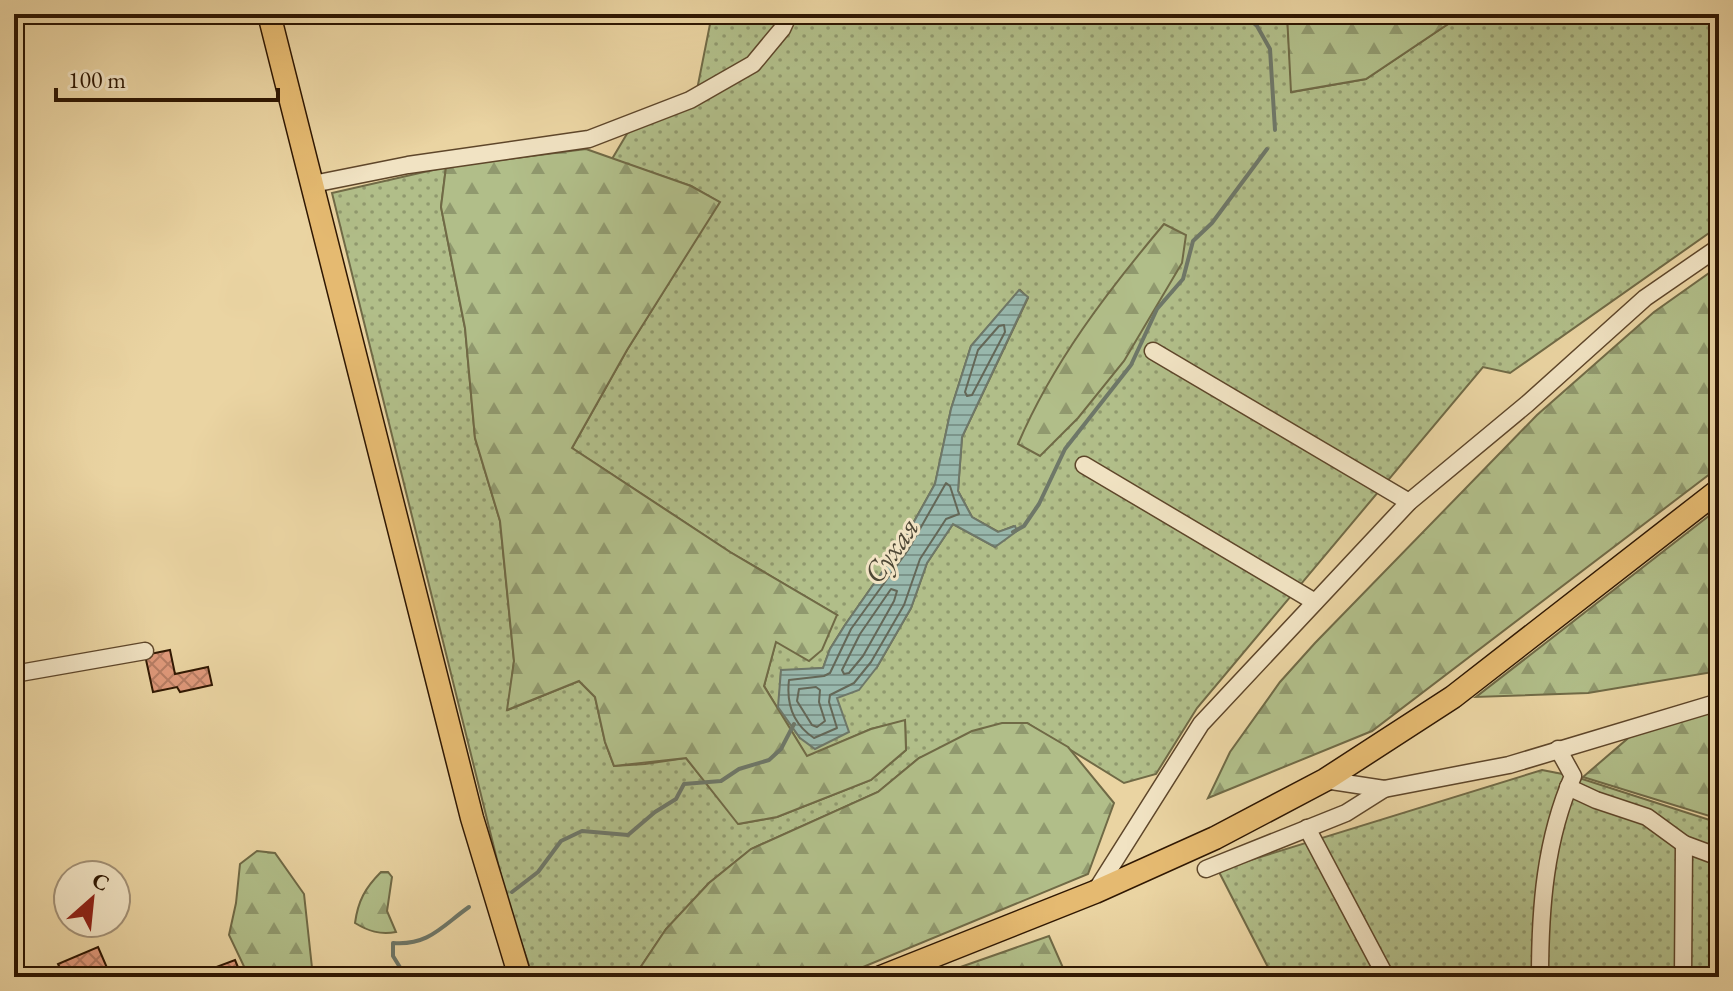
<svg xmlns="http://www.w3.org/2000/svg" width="1733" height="991" font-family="'EB Garamond',serif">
<defs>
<pattern id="green-dots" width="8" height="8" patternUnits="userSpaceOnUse" patternTransform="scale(2)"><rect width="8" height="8" fill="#b1be89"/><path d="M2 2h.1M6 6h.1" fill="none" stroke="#90996e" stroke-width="1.8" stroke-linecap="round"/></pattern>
<pattern id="forest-firs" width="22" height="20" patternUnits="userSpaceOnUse" patternTransform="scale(2)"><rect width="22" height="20" fill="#b1be89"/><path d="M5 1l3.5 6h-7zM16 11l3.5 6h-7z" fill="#90996e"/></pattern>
<pattern id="water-rules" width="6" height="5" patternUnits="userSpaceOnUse" patternTransform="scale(2)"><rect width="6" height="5" fill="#98b7ac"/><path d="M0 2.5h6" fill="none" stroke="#7c948a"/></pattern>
<pattern id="building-cross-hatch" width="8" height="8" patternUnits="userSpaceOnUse" patternTransform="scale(2)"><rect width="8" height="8" fill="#e0997b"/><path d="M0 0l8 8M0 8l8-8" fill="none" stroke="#b67c63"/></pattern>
</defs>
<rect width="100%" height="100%" fill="#ead4a2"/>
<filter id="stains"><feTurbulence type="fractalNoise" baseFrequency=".0025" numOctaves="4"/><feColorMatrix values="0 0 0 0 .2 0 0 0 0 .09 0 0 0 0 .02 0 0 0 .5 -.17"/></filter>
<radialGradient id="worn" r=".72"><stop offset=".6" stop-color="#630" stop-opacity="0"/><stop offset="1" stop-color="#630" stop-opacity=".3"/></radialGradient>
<g fill="url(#green-dots)" stroke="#706a46" stroke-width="2" fill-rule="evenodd">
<path d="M712,14H1287L1292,92L1366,79L1463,14H1719V226L1510,373L1483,367L1197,708L1156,774L1124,783L1027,723L919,758L878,792L751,849L709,883L666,929L634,977H533L507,900L332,193L446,167L441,207L465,328L475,438L500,521L514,661L508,710L579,681L595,697L605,742L614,766L645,764L686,758L739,824L777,817L871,780L906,750L905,721L871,729L807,757L764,686L776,641L837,615L730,552L572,448L627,350L719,202L691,186L612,159L631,127L694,105ZM1020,290L1028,298L962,437L958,491L972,517L999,532L1014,526L995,547L953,524L927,563L911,608L877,667L836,698L800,738L779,707L781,671L823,668L830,649L845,625L901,545L935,484L951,409L971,346Z"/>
<polygon points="1542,770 1573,776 1719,823 1719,977 1273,977 1218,870"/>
</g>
<g fill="url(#forest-firs)" stroke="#706a46" stroke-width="2">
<polygon points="1287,14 1463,14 1366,79 1291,92"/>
<polygon points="586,149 691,186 720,202 627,350 572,448 730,552 837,615 822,650 809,661 776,642 764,686 807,756 871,729 905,720 906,750 871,780 777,817 738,824 686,758 614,766 605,742 595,697 579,681 507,710 514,661 500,521 475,438 465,328 441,207 446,167"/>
<path d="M1164,224L1186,235L1182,263L1124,361L1078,418L1040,456L1018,444C1053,362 1107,292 1164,224Z"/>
<polygon points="1719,266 1719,467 1372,731 1208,798 1230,752 1280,682 1315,643 1537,415 1654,312"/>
<polygon points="1719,508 1719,671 1588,693 1476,697"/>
<polygon points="1719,710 1719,819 1583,777 1633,734"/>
<polygon points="1002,723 1027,723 1068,747 1114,803 1088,874 839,977 634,977 666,929 709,883 751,849 878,792 919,758 972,731"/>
<polygon points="257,851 275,853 304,894 313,977 249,977 229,935 236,903 240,864"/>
<path d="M381,872H388L392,877L387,911L396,932C380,935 368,931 355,923C358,901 365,888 381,872Z"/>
<polygon points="1049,936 1064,970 1062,977 932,977"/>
</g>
<polygon fill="url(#water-rules)" stroke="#6e7768" stroke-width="2" points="1019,290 1028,297 962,437 958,491 972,517 998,532 1015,526 1017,531 995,547 953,524 927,563 911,608 877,667 859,690 837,698 849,732 815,749 800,738 778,707 781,670 823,668 830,649 845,625 901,545 935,484 951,409 971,346"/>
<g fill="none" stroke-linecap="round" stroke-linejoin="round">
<g stroke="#646757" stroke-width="2">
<polygon points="1004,325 1005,332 972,395 967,396 965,392 978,350 999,326"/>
<path d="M946,483L950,486L959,514L946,519L920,559L904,605L871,662L854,683L830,695L829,702L837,728L814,738C793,724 786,705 789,680L824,676L830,673L851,629L908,550Z"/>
<polygon points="891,589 897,591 894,601 863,656 849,673 844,674 842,670 860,634"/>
<polygon points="816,687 820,690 819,702 825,721 817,727 812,725 797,701 799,689"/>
</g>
<g stroke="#6e7768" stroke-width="4">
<polyline points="1244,14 1257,26 1270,49 1275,130"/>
<polyline points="1013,532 1024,526 1039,504 1065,449 1131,365 1157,309 1183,279 1193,241 1212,223 1267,149"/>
<polyline points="512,892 538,872 561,841 582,831 628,835 655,812 676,799 684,784 721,781 739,769 769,760 781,749 794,724"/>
<path d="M406,977L393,956V943C429,946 443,925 469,907"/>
</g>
</g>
<g fill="url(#building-cross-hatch)" stroke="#2f1702" stroke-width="2">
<polygon points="170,650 175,674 208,667 212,685 180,692 177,687 153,692 145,655"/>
<polygon points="98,947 111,977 64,977 58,964"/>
<polygon points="235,960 242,977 196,977 195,975"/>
</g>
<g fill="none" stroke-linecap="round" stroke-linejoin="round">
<defs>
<g id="minor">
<polyline points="313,184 408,165 589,139 690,100 753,64 782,29 789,14"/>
<polyline points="1153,351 1409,502"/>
<polyline points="1084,465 1315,602"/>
<polyline points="14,674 145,651"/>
<polyline points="1325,780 1384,789 1509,765 1719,702"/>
<polyline points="1568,787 1596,800 1647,817 1684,844 1719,857"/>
<polyline points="1307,828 1386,977"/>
<polyline points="1206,869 1346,813 1384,789"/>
<polyline points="1095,892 1201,724 1409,502 1527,404 1645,298 1719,247"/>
<path d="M1540,977C1540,908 1545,840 1573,776L1558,749"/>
<polyline points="1683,977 1684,844"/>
</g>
<g id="major">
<polyline points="269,14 472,818 520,977"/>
<polyline points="881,977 1095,892 1215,838 1325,780 1453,697 1719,490"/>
</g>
</defs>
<use href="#minor" stroke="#5e462a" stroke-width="19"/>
<use href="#major" stroke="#2f1702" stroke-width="25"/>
<use href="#minor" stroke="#f1e3c3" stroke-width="16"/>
<use href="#major" stroke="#e5ba71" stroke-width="22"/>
</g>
<g text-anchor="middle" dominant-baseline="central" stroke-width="6" stroke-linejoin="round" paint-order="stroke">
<g font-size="30" font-style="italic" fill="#4e4735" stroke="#f1e3c3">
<text transform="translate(891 550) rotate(-55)">Сухая</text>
</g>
</g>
<rect width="1733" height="991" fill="none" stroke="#ead4a2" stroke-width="48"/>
<rect x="16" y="16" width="1701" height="959" fill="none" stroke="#2f1702" stroke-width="4"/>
<rect x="24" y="24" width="1685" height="943" fill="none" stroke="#2f1702" stroke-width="2"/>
<g transform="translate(92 899) rotate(27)"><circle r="38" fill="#f1e3c3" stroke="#a39176" stroke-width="2"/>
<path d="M0-6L14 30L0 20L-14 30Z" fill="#8f2418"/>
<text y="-12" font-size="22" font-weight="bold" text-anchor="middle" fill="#2f1702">С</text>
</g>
<path d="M56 88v12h222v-12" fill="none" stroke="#2f1702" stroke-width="4"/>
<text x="68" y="88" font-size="24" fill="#2f1702" stroke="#f1e3c3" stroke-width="6" paint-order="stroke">100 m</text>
<rect width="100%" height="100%" filter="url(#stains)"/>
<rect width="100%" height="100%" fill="url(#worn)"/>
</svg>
